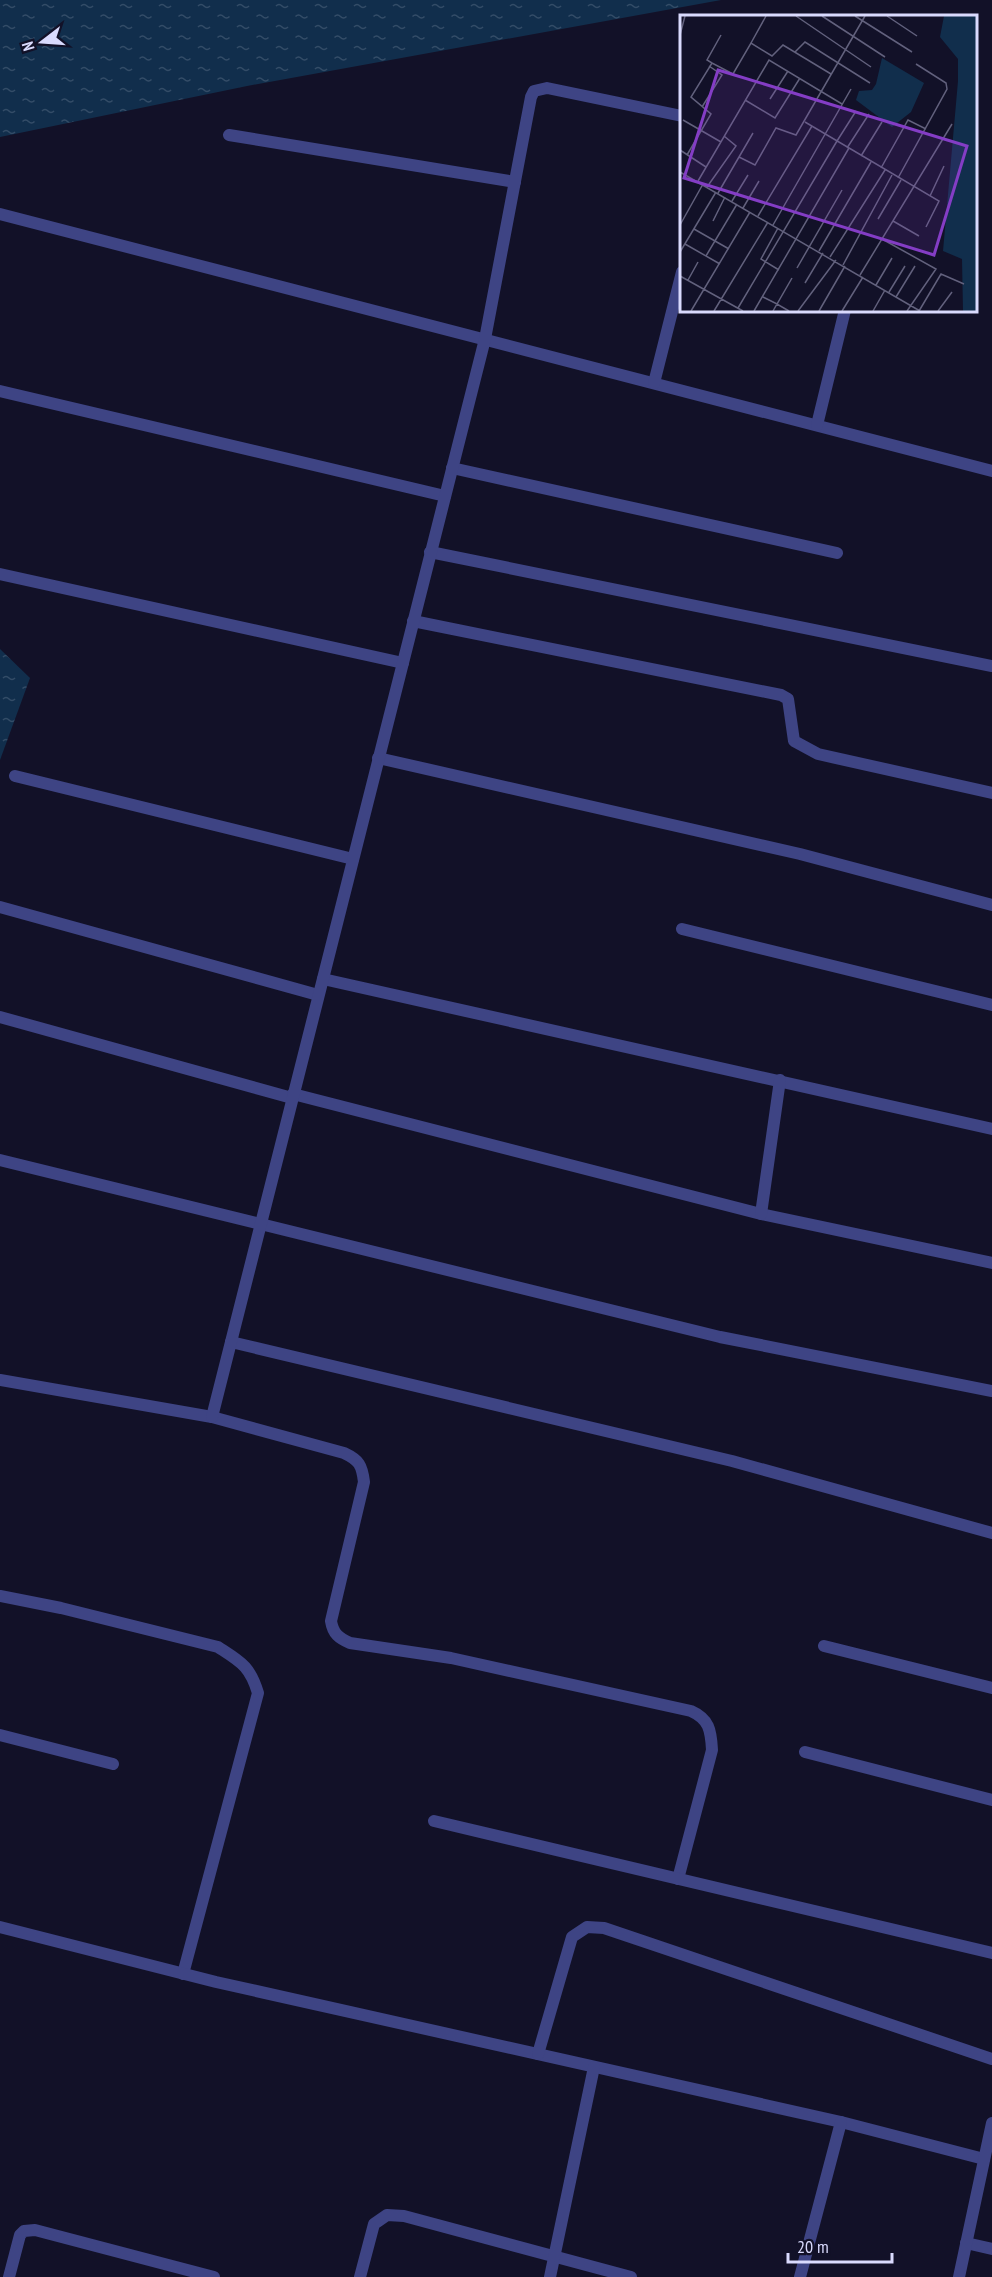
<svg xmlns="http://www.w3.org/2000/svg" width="992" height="2277" font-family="'PT Sans Narrow',sans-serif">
<defs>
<pattern id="water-ripples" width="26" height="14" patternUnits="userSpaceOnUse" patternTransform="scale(1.5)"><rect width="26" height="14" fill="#112e4c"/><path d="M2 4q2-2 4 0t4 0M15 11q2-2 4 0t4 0" fill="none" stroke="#334c67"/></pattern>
</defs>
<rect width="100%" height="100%" fill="#121128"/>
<g fill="url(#water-ripples)">
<polygon points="0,0 721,0 247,86 0,137"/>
<polygon points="0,649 30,678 0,760"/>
</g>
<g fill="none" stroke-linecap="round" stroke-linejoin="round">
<g stroke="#3e4484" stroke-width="12">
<polyline points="229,135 515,182"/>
<polyline points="0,214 992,471"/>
<polyline points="654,383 682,272"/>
<polyline points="0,391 445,496"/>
<polyline points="817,425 845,310"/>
<polyline points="452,468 837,553"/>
<polyline points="430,552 992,666"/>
<polyline points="0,574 403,663"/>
<polyline points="413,621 781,695 788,699 794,741 818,754 992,793"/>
<polyline points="378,758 800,854 992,905"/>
<polyline points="15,776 353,859"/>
<polyline points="0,907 318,995"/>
<polyline points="682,929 992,1005"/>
<polyline points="323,979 992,1129"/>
<polyline points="0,1017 292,1098"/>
<polyline points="293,1094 761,1214 992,1263"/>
<polyline points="0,1160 720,1337 992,1391"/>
<polyline points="761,1214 780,1080"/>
<polyline points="231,1342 732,1461 992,1533"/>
<path d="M0,1380L212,1417L344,1453C359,1460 362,1465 364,1482L331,1621C333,1634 339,1638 350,1643L451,1658L691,1711C709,1719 711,1730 712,1750L678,1879"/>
<polyline points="212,1417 485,339 531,97 534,91 547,88 682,116"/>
<path d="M0,1596L61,1608L218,1647C241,1662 250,1666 258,1693L183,1974"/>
<polyline points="824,1646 992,1688"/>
<polyline points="0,1735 113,1764"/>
<polyline points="805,1752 992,1800"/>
<polyline points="434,1821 992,1953"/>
<polyline points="0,1927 216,1982 841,2122 984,2159"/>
<polyline points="538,2054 572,1937 587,1927 604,1928 992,2059"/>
<polyline points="966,2243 992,2249"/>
<polyline points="9,2277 20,2235 24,2231 35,2230 214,2277"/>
<polyline points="360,2277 374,2224 387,2215 404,2216 631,2277"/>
<polyline points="550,2277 594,2067"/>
<polyline points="800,2277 841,2122"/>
<polyline points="959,2277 992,2123"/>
</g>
</g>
<g transform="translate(680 15)">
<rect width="297" height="297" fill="#121128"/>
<path d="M264,1H297V296H283L282,244L263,236L278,66V44L260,22ZM202,43L244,68L231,97L212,112L176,85L179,76L192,75L196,69Z" fill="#112e4c"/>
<path fill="none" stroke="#62617d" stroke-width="1.5" d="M116,1L191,52M142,1L205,42M175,1L232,37M207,1L237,21M0,20L5,1M71,28L86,1M115,37L125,27L190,68M32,48L27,45L41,20M90,84L108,56M65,85L95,103L120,63M22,92L42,60L29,51M3,105L41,127M125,107L259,186L246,212M157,126L176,96M167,133L189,99M0,135L26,152M7,140L31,99L11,82L32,48L53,59L71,28L92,41L103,30L151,59M181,141L202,107M59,142L75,150L96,113L116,120L185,1M201,153L228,105L246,114M0,157L240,296M218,163L267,74L266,68L236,49M18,166L89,45L162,89M27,172L56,131L44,121M38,178L73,118M250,181L264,151M52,186L68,160M63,193L79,166M78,201L132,111M198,204L221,165M33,206L45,182M213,206L239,221M0,210L23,169M93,210L171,74M98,213L81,244L99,255M14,214L49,234M202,224L256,254L227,296M5,229L40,249M139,236L191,147M0,237L36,177M26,241L57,189M150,242L205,155M163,250L212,160M117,253L162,175M180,260L272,109M0,261L63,296M8,265L18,247M125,268L143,238M196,270L212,243M209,277L225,251M83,282L97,289L112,263M216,282L235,251M58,293L157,126M11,296L70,197M34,296L88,207M74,296L169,133M93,296L97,289L109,296M118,296L156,245M139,296L165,251M162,296L183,262M193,296L205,275M239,296L261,259L284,269M258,296L272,277"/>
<path fill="#843dc5" fill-opacity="0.15" stroke="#843dc5" stroke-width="3" d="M38,55L287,131L254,240L4,163Z"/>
<rect width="297" height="297" fill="none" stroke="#d9dafd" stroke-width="3"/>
</g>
<g transform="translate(42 42) rotate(253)" stroke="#121128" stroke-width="4.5" paint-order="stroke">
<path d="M0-4.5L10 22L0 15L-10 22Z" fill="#d9dafd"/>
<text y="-9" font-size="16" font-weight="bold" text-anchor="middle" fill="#d9dafd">N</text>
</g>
<path d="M788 2253v9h104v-9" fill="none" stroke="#d9dafd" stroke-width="3"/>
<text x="797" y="2253" font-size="18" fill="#d9dafd" stroke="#121128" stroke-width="4.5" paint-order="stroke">20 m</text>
</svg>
